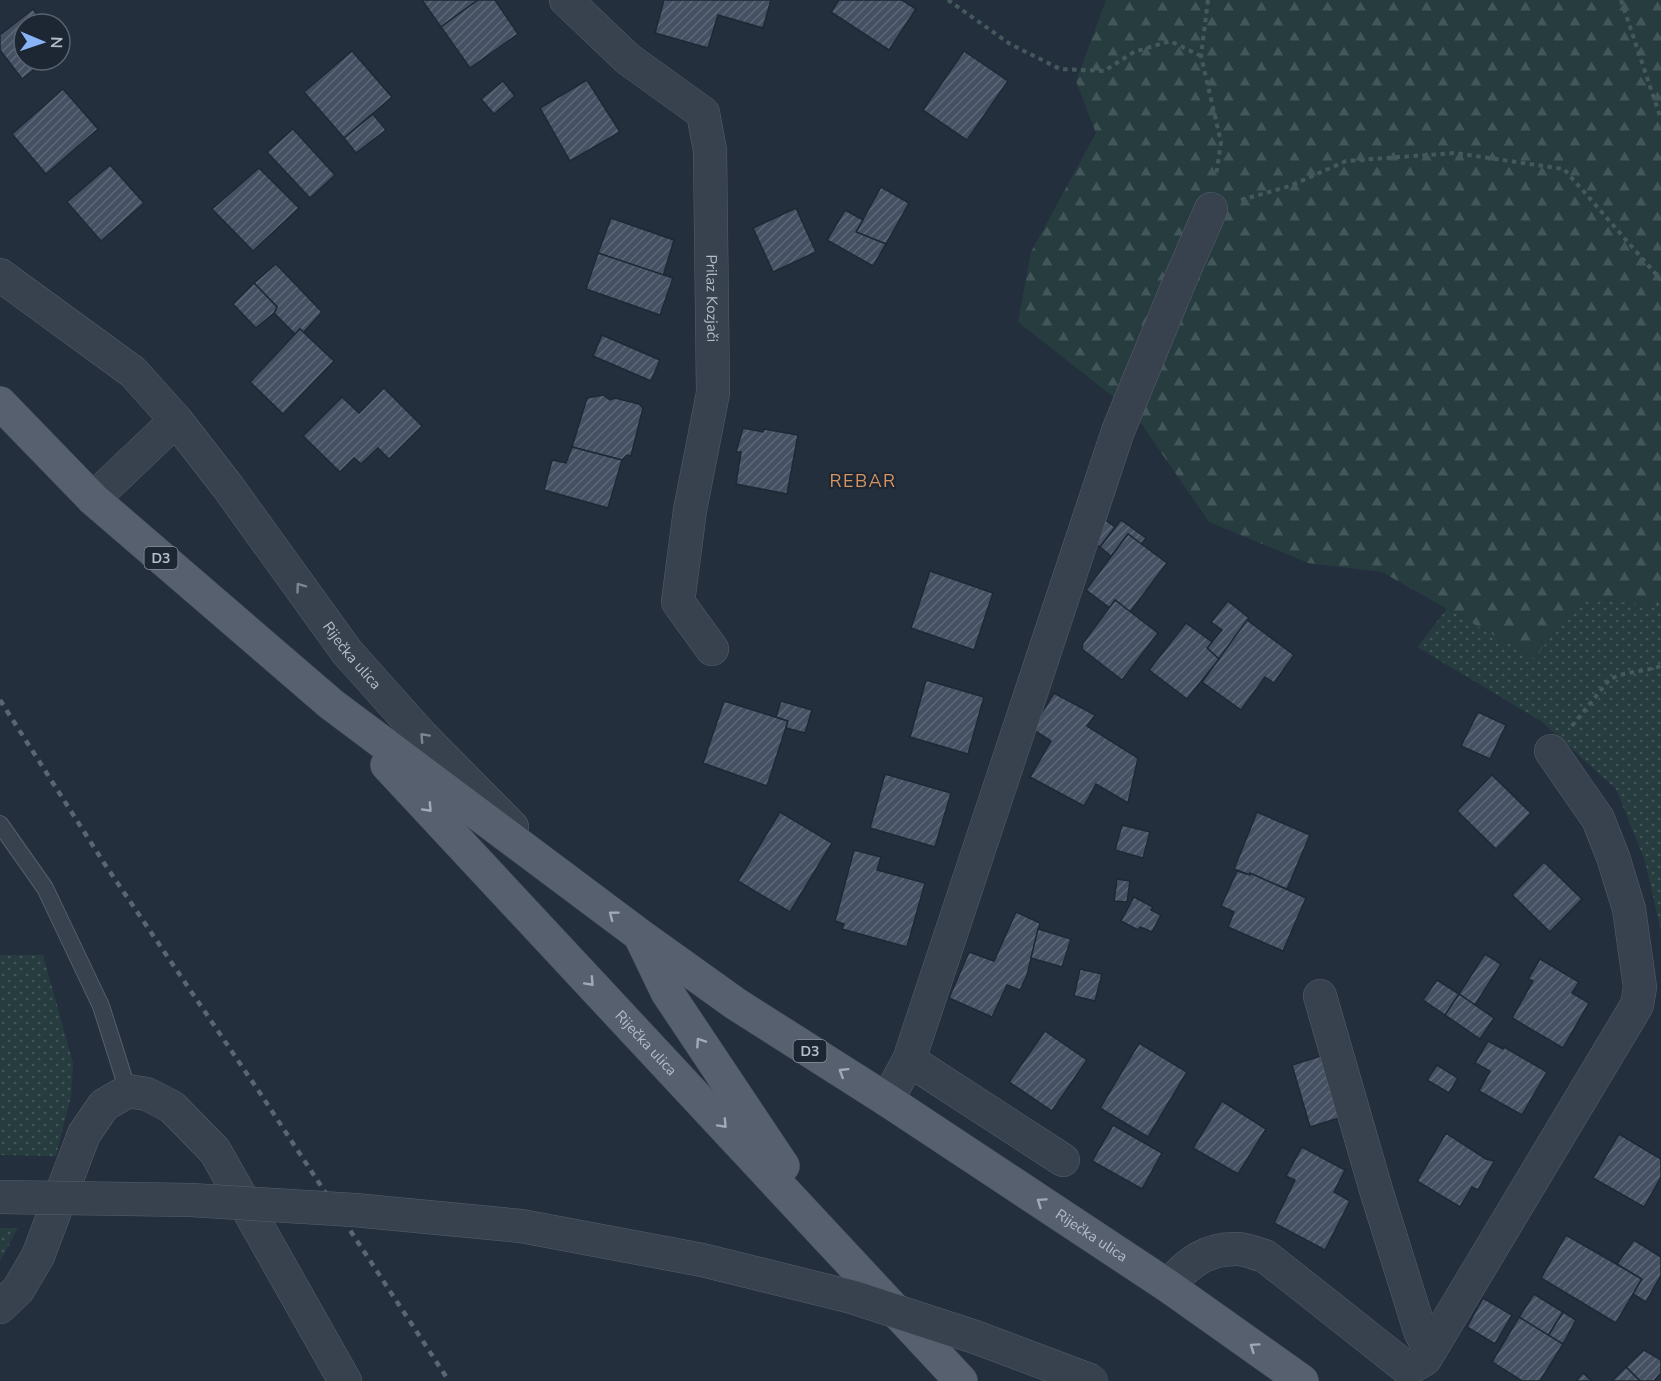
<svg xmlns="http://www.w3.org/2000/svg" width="1661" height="1381" font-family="'Nunito Sans',sans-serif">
<defs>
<pattern id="grass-dots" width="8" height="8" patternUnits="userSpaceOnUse" patternTransform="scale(1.5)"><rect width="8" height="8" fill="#263c3f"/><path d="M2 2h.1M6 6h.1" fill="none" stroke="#435659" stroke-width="1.8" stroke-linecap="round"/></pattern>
<pattern id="forest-firs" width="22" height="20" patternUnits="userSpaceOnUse" patternTransform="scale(1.5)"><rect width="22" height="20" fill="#263c3f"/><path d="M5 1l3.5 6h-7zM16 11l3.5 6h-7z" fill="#435659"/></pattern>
<pattern id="building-hatch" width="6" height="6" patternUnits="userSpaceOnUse" patternTransform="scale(1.5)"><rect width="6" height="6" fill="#455162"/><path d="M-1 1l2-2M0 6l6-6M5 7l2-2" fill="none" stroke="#5d6877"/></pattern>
</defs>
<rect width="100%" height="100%" fill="#242f3e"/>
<g fill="url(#grass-dots)">
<polygon points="1582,598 1661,606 1661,931 1645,861 1616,789 1541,721 1417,647 1447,609 1534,658"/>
<polygon points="0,955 43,955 73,1063 71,1096 56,1156 0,1155"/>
<polygon points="0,1228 18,1228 0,1261"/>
</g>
<polygon fill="url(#forest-firs)" points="1106,0 1661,0 1661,606 1582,598 1534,658 1382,572 1308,563 1209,522 1134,413 1018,322 1031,252 1096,133 1076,81"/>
<g fill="url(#building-hatch)" stroke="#1f2835" stroke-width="1.5">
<polygon points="422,0 478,0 441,27"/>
<polygon points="478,0 495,0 518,34 470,68 441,27"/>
<polygon points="664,0 771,0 763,28 718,15 708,48 655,33"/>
<polygon points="839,0 902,0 916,9 889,50 831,12"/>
<polygon points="33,9 44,24 24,24 24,60 46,60 22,79 0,50 0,35"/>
<polygon points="352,51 392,97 344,138 304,92"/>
<polygon points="964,51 1008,81 967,140 923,110"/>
<polygon points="587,80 620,132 570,161 540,108"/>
<polygon points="503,81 515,96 494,114 481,99"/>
<polygon points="63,89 98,129 46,174 12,134"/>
<polygon points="373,114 386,130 356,153 344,138"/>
<polygon points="293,129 335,175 310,198 267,152"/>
<polygon points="110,165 144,203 101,241 67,202"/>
<polygon points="259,168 299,208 253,251 212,209"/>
<polygon points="881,187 909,203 886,244 856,232"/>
<polygon points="796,208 816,252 773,272 753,228"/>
<polygon points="845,210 863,220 856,232 886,244 873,266 827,240"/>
<polygon points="611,218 674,240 663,276 598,253"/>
<polygon points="598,253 673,278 660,315 586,289"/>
<polygon points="276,264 322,312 303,333 300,329 295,334 274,313 277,307 254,283"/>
<polygon points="254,283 277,307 274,313 256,328 233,304"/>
<polygon points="300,329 334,361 283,414 250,382"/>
<polygon points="602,335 660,360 651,381 593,356"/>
<polygon points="384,388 422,426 389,459 378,448 361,464 354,458 340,472 303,436 342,397 359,413"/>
<polygon points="603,395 610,400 615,398 639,404 643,408 631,456 627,455 622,460 572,447 587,398"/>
<polygon points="743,428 763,432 764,429 798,435 787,494 736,484 741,452 736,452"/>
<polygon points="572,447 622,460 608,508 544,490 552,460 566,463"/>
<polygon points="1104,519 1115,527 1100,547 1090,540"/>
<polygon points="1121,520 1146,538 1141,544 1128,534 1111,556 1100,547"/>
<polygon points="1128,534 1167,563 1130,612 1115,600 1110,608 1086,590"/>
<polygon points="930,571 993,593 974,650 911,628"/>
<polygon points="1115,600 1158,633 1122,680 1082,649 1083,643"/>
<polygon points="1228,601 1249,618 1219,659 1207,648 1222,630 1211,622"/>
<polygon points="1247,620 1294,655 1274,683 1265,677 1241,710 1202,682"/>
<polygon points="1186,623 1212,642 1207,648 1219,659 1187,699 1149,670"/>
<polygon points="926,680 984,697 968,754 910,737"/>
<polygon points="1054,693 1095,715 1087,726 1138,758 1128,803 1096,784 1084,806 1030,777 1051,741 1032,729"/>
<polygon points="724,701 788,721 767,786 703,763"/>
<polygon points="781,701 812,710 805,733 786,728 788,721 776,717"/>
<polygon points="1478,712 1506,725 1490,759 1461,746"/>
<polygon points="885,774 951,793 935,847 870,828"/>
<polygon points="1492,775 1531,813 1496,849 1457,811"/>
<polygon points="780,812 832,843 790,912 738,881"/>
<polygon points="1257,812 1310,835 1287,889 1234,869"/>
<polygon points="1122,825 1150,832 1143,858 1115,850"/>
<polygon points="854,850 881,857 877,870 925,883 907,947 842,929 844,924 835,921"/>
<polygon points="1544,862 1582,899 1550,932 1512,895"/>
<polygon points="1237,871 1250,875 1250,873 1306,898 1283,951 1228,927 1234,912 1221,906"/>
<polygon points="1117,879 1130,881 1127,902 1114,901"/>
<polygon points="1134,897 1153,907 1151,910 1161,915 1152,932 1140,927 1138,930 1121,921"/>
<polygon points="1016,912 1040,923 1027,975 1020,990 1007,985 992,1017 949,998 969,952 994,961"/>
<polygon points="1038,929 1071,939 1062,967 1031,958"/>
<polygon points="1485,954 1501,964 1475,1005 1459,994"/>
<polygon points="1540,959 1579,982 1572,993 1589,1003 1563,1048 1512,1018 1533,981 1528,979"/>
<polygon points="1080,969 1102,974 1095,1001 1074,996"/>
<polygon points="1437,980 1459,994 1445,1015 1423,1000"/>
<polygon points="1459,994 1494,1018 1480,1039 1445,1015"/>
<polygon points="1045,1031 1087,1060 1052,1111 1009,1082"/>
<polygon points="1488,1041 1503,1049 1504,1047 1547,1072 1522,1115 1479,1091 1490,1071 1475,1063"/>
<polygon points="1139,1043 1187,1072 1148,1137 1100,1108"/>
<polygon points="1324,1055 1342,1117 1310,1127 1292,1065"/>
<polygon points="1437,1065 1458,1078 1449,1093 1427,1080"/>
<polygon points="1222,1101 1266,1129 1238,1174 1193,1148"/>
<polygon points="1113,1125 1162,1153 1142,1189 1092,1161"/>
<polygon points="1446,1133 1486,1159 1494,1161 1478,1190 1472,1187 1460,1207 1417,1181"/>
<polygon points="1619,1134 1661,1159 1661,1177 1644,1207 1593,1178"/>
<polygon points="1302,1147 1345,1170 1334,1192 1350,1201 1325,1250 1274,1223 1295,1180 1286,1176"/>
<polygon points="1566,1235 1642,1279 1616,1323 1541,1278"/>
<polygon points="1634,1240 1661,1257 1661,1275 1646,1302 1633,1294 1642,1279 1617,1264"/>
<polygon points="1534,1294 1563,1312 1548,1336 1519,1317"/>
<polygon points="1483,1298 1512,1315 1495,1344 1467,1327"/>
<polygon points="1563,1312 1576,1320 1563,1344 1548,1336"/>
<polygon points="1519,1317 1563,1344 1540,1381 1522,1381 1492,1362"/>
<polygon points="1644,1350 1661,1360 1661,1373 1654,1381 1640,1381 1626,1367"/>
<polygon points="1626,1367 1640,1381 1612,1381"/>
<polygon points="1583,1373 1592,1381 1576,1381"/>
</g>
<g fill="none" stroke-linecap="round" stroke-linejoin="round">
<defs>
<polyline id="service" points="0,824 45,888 101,1006 128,1091"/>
<g id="minor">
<path id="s1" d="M566,0L628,59L703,113L710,150L713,393L690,510L678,602L712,649"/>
<polyline points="0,275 133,372 176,420 93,499"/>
<path id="s2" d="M176,420L228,487L347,652L423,737L512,827"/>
<polyline points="1320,996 1376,1190 1420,1331 1430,1350"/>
<polyline points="909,1060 1063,1160"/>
<polyline points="887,1100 909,1060 1118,431 1181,278 1211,209"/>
<path d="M1168,1286C1187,1264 1206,1248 1237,1249C1246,1249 1256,1254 1265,1256L1408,1369L1425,1359L1637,1005L1640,987L1629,909L1613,857L1598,819L1551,751"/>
<polyline points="0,1307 18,1290 38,1256 84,1134 104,1105 128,1091 147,1094 172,1107 215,1151 345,1381"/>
</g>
<g id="primary">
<path id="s3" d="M0,403L93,499L331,704L641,936L736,1004L887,1100L1168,1286L1302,1381"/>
<path id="s4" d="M387,765L961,1381"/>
<polyline points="641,938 667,992 783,1166"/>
</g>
</defs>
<use href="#service" stroke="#565f6c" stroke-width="18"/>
<use href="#minor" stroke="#565f6c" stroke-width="34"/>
<use href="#primary" stroke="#414a57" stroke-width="34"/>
<g stroke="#44595c" stroke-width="4" stroke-dasharray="4.5 4.5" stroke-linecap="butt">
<polyline points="948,0 1010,44 1060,69 1104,71 1134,52 1170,41 1201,56"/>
<polyline points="1208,0 1201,56 1221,142 1216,176"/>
<polyline points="1621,0 1661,119"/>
<polyline points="1241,200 1290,186 1346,161 1455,153 1564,169 1661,280"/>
<path d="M1572,726L1609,680C1624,671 1644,672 1661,666"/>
</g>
<use href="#service" stroke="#38414e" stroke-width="16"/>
<use href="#minor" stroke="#38414e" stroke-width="33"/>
<use href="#primary" stroke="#56606e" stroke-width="33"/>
<polyline stroke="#5a6575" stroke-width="4.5" stroke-dasharray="6 6" stroke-linecap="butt" points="0,700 104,863 260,1093 449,1381"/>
<defs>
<polyline id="tertiary-bridge" points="0,1197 191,1200 354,1210 521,1226 702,1260 852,1297 975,1337 1092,1381"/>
</defs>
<use href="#tertiary-bridge" stroke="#565f6c" stroke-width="34" stroke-linecap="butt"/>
<use href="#tertiary-bridge" stroke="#38414e" stroke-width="33"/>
</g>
<defs><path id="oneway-chevron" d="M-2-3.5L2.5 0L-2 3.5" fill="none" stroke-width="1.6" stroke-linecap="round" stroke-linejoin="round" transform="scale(1.5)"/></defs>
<g stroke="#7c8592">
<use href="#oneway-chevron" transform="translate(300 587) rotate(-126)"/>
<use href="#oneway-chevron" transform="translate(424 737) rotate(-133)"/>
</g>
<g stroke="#a1aab7">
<use href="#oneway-chevron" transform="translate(428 808) rotate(47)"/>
<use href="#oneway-chevron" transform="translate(613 915) rotate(-143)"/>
<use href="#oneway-chevron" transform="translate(590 982) rotate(47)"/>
<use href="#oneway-chevron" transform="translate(700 1042) rotate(-124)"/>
<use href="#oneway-chevron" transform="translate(843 1072) rotate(-148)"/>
<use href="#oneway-chevron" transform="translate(723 1124) rotate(47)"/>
<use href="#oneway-chevron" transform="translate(1041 1202) rotate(-146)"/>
<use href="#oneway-chevron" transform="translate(1254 1347) rotate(-145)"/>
</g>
<g text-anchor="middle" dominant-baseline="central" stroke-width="4.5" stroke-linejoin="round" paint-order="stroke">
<g fill="#1d2633" stroke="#878f9c" stroke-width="1.5">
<rect x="144.5" y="547" width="33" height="22" rx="4.5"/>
<rect x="793.5" y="1040" width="33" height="22" rx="4.5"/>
</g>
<g font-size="14" font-weight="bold" fill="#b4bcc9">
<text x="161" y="558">D3</text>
<text x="810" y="1051">D3</text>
</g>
<g font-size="15" fill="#b4bcc9" stroke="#1d2633">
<text stroke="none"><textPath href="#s1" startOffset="364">Prilaz Kozjači</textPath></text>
<text stroke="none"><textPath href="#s2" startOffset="294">Riječka ulica</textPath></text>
<text stroke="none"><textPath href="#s4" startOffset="380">Riječka ulica</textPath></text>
<text stroke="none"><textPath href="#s3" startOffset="1376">Riječka ulica</textPath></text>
</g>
<g font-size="18" letter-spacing="1.5" fill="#d59563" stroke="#1d2633">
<text x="863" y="481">REBAR</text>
</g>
</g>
<g transform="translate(42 42) rotate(92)"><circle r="28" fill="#1d2633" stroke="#59626f" stroke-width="1.5"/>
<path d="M0-4.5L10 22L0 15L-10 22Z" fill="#8ab4f8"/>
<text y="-9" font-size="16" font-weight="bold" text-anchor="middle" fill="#b4bcc9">N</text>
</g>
</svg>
